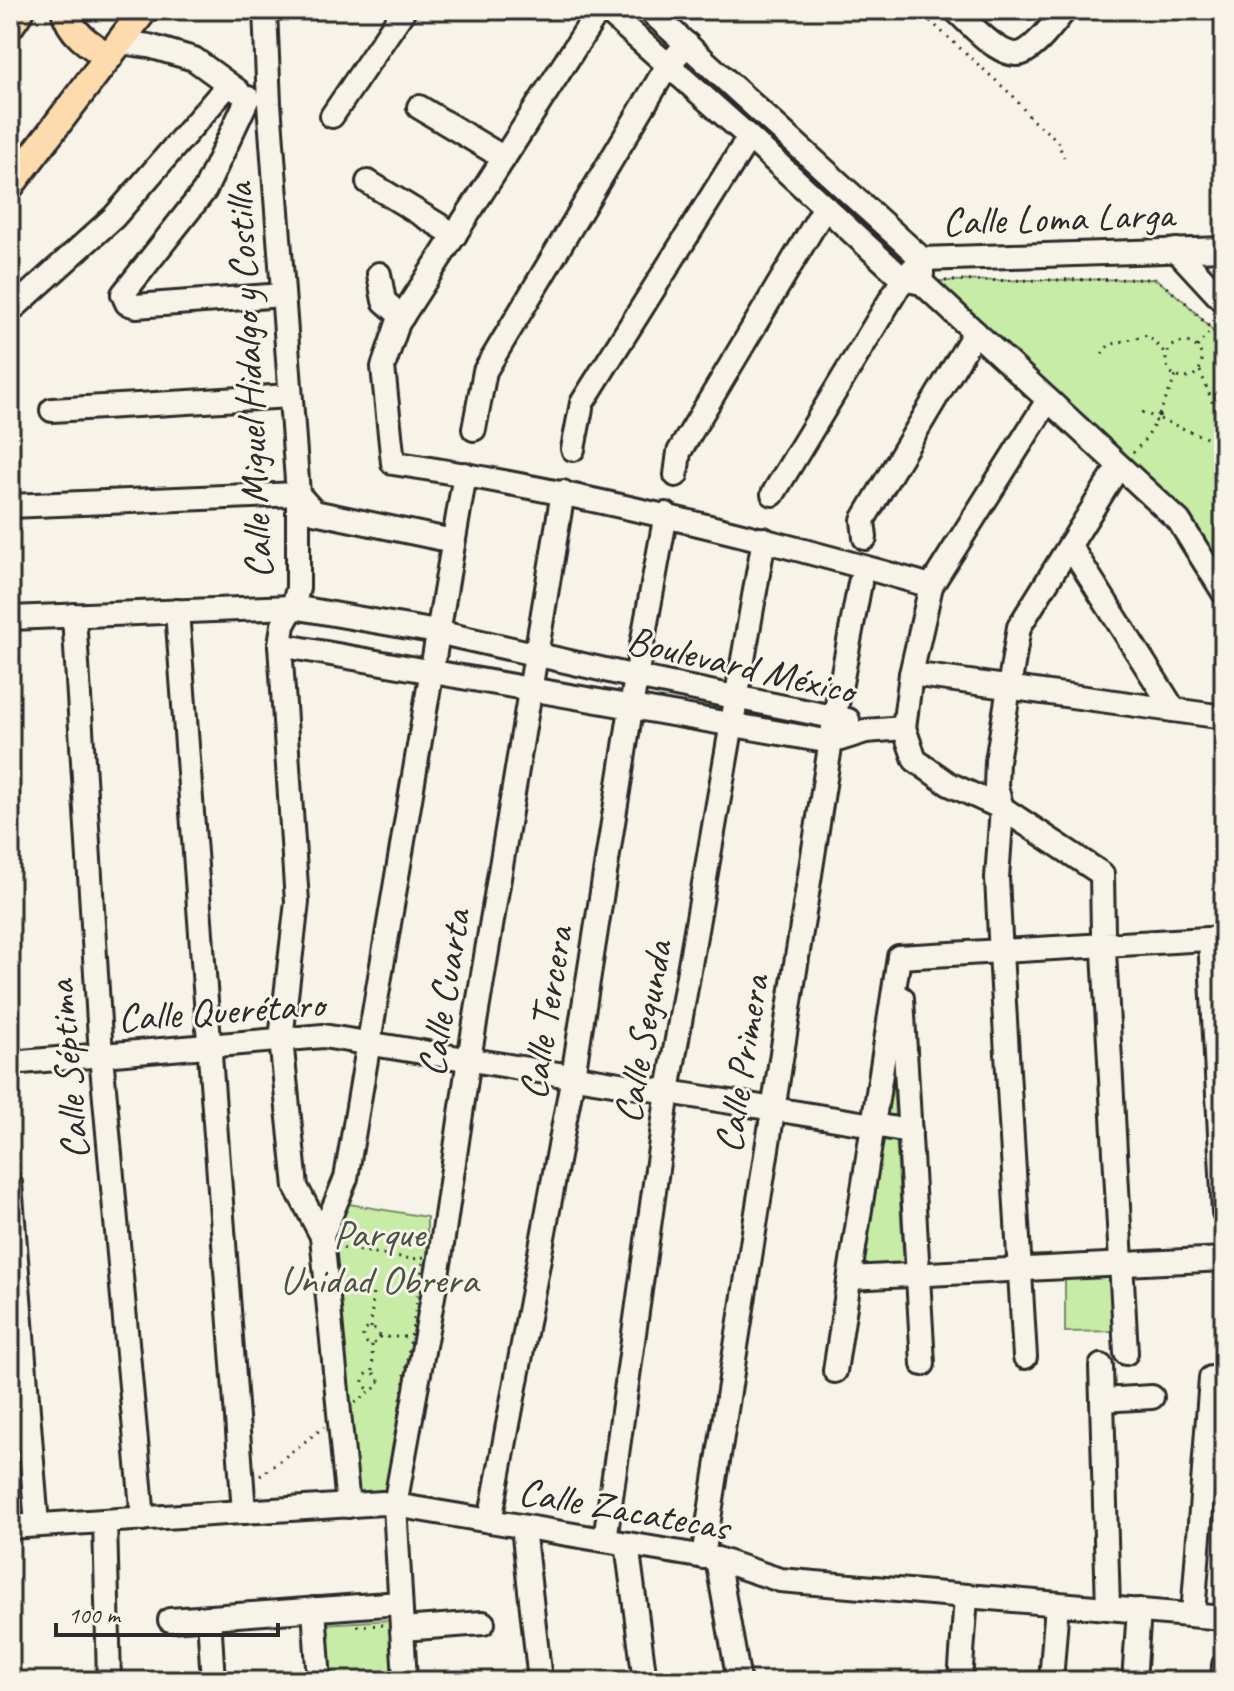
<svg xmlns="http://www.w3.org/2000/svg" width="1234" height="1691" font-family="Caveat,sans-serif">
<rect width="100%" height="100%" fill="#f7f3e8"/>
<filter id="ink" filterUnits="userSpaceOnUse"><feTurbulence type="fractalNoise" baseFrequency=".0125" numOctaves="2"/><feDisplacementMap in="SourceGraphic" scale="16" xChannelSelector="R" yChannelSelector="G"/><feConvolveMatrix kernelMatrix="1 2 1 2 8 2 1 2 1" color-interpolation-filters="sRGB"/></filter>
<g filter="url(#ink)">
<g fill="#c6eca6" stroke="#788c68" stroke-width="2">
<polygon points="1156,279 1186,303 1224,342 1224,576 933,281"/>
<polygon points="890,1031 904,1268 857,1269"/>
<polygon points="349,1204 427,1217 427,1257 389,1495 351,1494 330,1235"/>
<polygon points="1114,1273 1117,1331 1065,1332 1065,1276"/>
<polygon points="390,1620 394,1681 326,1681 323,1624"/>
</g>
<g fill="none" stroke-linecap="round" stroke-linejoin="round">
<defs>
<g id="minor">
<polyline points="265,10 269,103 298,494 298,588 293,607 283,625 280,645 297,902 281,1039 296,1187 322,1236 348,1506"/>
<path d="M599,10L398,323L383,367L393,463C576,491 753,535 931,586"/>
<polyline points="606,10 749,137 903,279 922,283 1179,521 1224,593"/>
<polyline points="649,10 922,259 922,274"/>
<path d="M955,10C971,24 1005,65 1026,51C1041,42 1054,23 1065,10"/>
<polyline points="120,42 149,46 194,59 238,91"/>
<polyline points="248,98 205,190 123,294 127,303 136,306 283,295"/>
<polyline points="419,107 504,158"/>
<polyline points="332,116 404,10"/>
<polyline points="368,182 455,235"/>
<polyline points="1176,250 1224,302"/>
<polyline points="379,274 384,301 402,317"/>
<polyline points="10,311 114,217 228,85"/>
<polyline points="52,410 290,396"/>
<polyline points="474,429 485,371 668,65 687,44"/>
<polyline points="573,449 582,403 749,137"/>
<polyline points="676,475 679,452 825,207"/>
<polyline points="773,494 903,279 922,259 1224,249"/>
<polyline points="10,506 298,494 314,512 453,541"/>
<polyline points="865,538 863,520 975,332"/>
<polyline points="1070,546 1174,710"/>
<polyline points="177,611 244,1512"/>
<polyline points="74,615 101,1055 143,1519"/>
<polyline points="10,618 293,607 437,632 636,677 848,720"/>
<polyline points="280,645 831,742 866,731 904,728 915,760 949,784 1002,808 1102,874 1103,933 1126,1353"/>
<polyline points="911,674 1224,717"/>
<polyline points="904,728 911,674 931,586 1048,400"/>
<polyline points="1210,939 1224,1212"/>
<polyline points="899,957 1224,938"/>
<polyline points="902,998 923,1364"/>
<polyline points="10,1063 323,1036 910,1131"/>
<polyline points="10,1183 37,1525"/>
<polyline points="322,1236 346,1178 465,474"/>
<polyline points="850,1278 1224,1259"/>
<polyline points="1025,1357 1000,936 997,878 1002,808 996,787 997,761 1019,627 1119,466"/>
<polyline points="1101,1366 1108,1608"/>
<polyline points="835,1371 899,957"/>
<polyline points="1102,1400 1152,1397"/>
<polyline points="105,1521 109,1681"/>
<polyline points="490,1521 573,1076 636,677 666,514"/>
<polyline points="10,1527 383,1503 717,1559 780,1580 1224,1618"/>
<polyline points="523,1527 540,1681"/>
<polyline points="605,1540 668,1091 764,539"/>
<polyline points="627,1544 645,1681"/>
<polyline points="703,1557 835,715 860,583"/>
<polyline points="717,1559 739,1681"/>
<polyline points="314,1609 319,1681"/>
<polyline points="1193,1615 1211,1378"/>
<polyline points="209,1617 213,1681"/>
<polyline points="170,1620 400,1603"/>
<polyline points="402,1629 483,1623"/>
<polyline points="405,1681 395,1505 440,1258 469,1059 563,492"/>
<polyline points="960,1681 966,1597"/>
<polyline points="1051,1681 1057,1604"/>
<polyline points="1134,1681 1139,1610"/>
<polyline points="1223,1681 1224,1665"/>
</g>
<g id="major">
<path d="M65,10C70,33 90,45 109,57"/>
<polyline points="10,26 21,10"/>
<polyline points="10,186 144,10"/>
</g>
</defs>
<use href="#minor" stroke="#2b2b2b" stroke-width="28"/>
<use href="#major" stroke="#2b2b2b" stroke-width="32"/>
<g stroke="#2b2b2b" stroke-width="3" stroke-dasharray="2 6" stroke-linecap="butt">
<polyline points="918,10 1014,97 1032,120 1056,139 1064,157"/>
<polyline points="945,281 1156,279 1186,303 1224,342"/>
<circle cx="1184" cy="360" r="18"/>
<polyline points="1197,347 1212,329"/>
<polyline points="1102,354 1109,345 1147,335 1167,355"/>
<polyline points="1200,371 1224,431"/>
<polyline points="1142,412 1154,417"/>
<polyline points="1159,415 1176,376"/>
<polygon points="1159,415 1160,419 1156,421 1154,417"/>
<polyline points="1160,419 1221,444"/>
<polyline points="1224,440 1220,447 1224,455"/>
<polyline points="1133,453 1148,436 1156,421"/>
<polygon points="335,1247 413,1259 424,1257 385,1498 355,1497"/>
<polyline points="371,1328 373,1288"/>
<circle cx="371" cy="1336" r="8"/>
<polyline points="379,1337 407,1337"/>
<polyline points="372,1345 373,1373"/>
<circle cx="371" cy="1381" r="8"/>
<polyline points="355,1403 373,1389"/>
<polyline points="260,1476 324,1427"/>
<polyline points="357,1626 385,1625"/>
</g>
<use href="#minor" stroke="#f7f3e8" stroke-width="22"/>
<use href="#major" stroke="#fddbac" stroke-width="26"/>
</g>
</g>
<g text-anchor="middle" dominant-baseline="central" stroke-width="6" stroke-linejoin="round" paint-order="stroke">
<g font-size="40" fill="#2b2b2b" stroke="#f7f3e8">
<text transform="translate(1058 218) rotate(-2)">Calle Loma Larga</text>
<text transform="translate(249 381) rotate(-93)">Calle Miguel Hidalgo y Costilla</text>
<text transform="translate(741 665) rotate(13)">Boulevard México</text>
<text transform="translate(444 993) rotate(-81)">Calle Cuarta</text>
<text transform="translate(221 1011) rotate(-4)">Calle Querétaro</text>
<text transform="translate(546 1013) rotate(-81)">Calle Tercera</text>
<text transform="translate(643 1032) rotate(-80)">Calle Segunda</text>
<text transform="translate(742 1064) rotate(-81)">Calle Primera</text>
<text transform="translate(68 1070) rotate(-95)">Calle Séptima</text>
<text transform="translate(624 1509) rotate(10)">Calle Zacatecas</text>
</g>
<g font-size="40" fill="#4a5244" stroke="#f7f3e8">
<text x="379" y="1234">Parque<tspan x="379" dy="46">Unidad Obrera</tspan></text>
</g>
</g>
<rect width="1234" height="1691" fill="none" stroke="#f7f3e8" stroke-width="40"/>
<rect x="20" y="20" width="1194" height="1651" fill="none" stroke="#2b2b2b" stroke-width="3" filter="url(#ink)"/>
<path d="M56 1623v12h222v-12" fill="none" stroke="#2b2b2b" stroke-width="4"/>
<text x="68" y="1623" font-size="24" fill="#2b2b2b" stroke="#f7f3e8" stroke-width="6" paint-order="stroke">100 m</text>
</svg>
